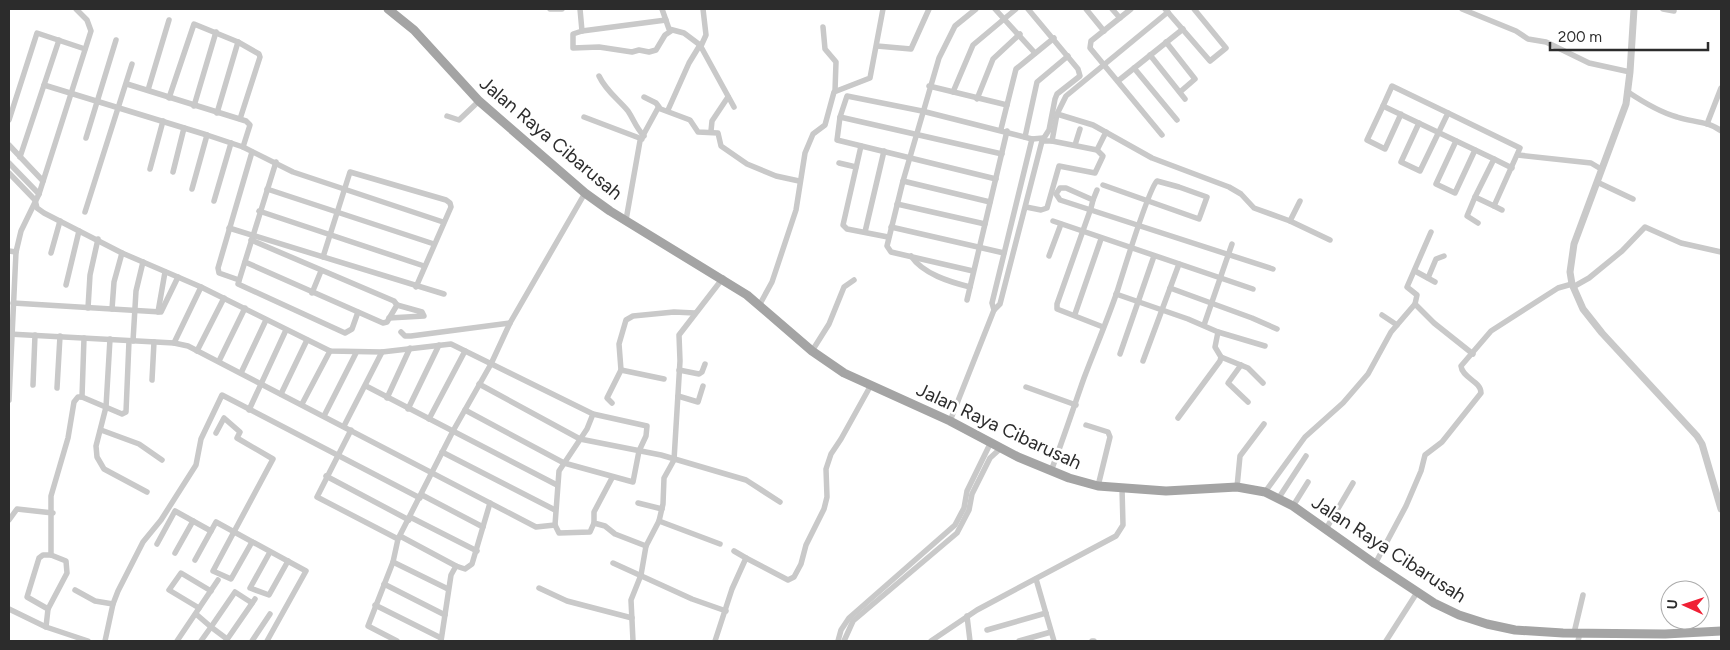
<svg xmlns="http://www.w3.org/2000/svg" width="1730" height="650" font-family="Figtree,sans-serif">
<rect width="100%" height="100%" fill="#fff"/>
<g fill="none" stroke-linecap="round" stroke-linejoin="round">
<g stroke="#c9c9c9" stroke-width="5.5">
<polyline points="550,9 562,9"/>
<polyline points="580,9 582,31"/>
<polyline points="662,9 669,29 684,33 700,45 734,107"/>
<polyline points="995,9 1035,53"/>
<polyline points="1086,9 1104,31"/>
<polyline points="1112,9 1120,18"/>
<polyline points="1131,9 1091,41 1090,48 1162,135"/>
<polyline points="1165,9 1210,61 1226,48 1194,9"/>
<polyline points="1462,9 1516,31 1528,39 1546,42 1589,63 1630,72"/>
<polyline points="1663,9 1674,11"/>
<polyline points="666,20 582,31 573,34 573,48 599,47 632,52 639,50 649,52 656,50 665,35 671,31"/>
<polyline points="823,27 825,49 836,62 835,91"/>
<polyline points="1166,42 1195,79 1180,92"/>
<polyline points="701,46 706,35 703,9"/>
<polyline points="877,46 911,49 929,9"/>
<polyline points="1150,55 1185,99"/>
<polyline points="1134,68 1177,120"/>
<path d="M599,76C606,91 618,99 628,111C634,120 636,128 644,136"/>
<polyline points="1118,81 1183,29"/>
<polyline points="127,84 246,121 250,125 243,147"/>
<polyline points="44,85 207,135 243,147 293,172 443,222"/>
<polyline points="929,86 1007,105"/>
<polyline points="148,90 169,20"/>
<polyline points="953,92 973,45 1016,9"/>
<path d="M1628,92C1643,102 1659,112 1677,117C1691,122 1709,121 1721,131"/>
<polyline points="644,97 656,103 659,107"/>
<polyline points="169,98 194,24 238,42 259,54 260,57 240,119"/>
<polyline points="977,99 993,59 1020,34"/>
<polyline points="194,106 216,32"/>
<polyline points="1383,106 1392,86 1448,113 1420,171 1401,162 1419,123"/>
<polyline points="668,110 689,63 700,45"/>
<polyline points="217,113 238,42"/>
<polyline points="1448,113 1520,148 1494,206 1475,197 1467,216 1478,223"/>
<polyline points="1057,114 1093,125 1152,158 1229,187 1241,194 1254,208 1290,221 1330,240"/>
<path d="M1401,114L1385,149L1367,140L1383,106C1420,124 1457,141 1494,159"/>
<polyline points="447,116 459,120 479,101"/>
<polyline points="584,117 642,139"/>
<polyline points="840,117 1002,154"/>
<polyline points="9,120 37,33 85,49"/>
<polyline points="1707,124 1721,88"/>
<polyline points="1001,129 1016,69 1054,38"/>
<polyline points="711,131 712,121 728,97"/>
<polyline points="1025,137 1037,82 1068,56"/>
<polyline points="86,138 116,40"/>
<polyline points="1042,141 1052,141 1057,114 1066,96 1168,12"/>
<polyline points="1456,141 1436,184 1455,193 1475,150"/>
<polyline points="9,145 43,181"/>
<polyline points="1075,145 1080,129"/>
<polyline points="861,146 843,225 847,229 888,237"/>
<polyline points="1097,150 1106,132"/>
<polyline points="1518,155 1591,163 1601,169"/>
<polyline points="20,157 59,40"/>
<polyline points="276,162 238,284 345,333 352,329 358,312"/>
<polyline points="9,163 39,194"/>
<polyline points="839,163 856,167"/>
<polyline points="150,169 163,121"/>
<polyline points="173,172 184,128"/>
<polyline points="9,173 35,200 37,208 44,213 122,253 201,287 330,351 382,352 451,344 593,414 647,426 646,436 639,451 633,482 564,463 465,410"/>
<polyline points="996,179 837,140 840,117 847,96 922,111 1032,139 1043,138"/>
<polyline points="903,181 990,202"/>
<polyline points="1597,182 1633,199"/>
<polyline points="192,189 207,135"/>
<polyline points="267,189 434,244"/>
<polyline points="1475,197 1494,159 1512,168"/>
<polyline points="1093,200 1097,190"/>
<polyline points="214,201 231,143"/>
<polyline points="897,204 985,224"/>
<polyline points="1494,206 1502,210"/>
<polyline points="1026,207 1041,210 1047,208 1059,166 1095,173 1103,156 1097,150 1052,141"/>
<polyline points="259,211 424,266"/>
<polyline points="85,212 132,64"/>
<polyline points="626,220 640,141 658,108 690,120 698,132 718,133 721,146 747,164 776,176 799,181"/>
<polyline points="1053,221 1253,289"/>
<polyline points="1290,221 1300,201"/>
<polyline points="891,227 1004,253"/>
<polyline points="229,228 444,294"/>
<polyline points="865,232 884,151"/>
<polyline points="9,251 16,252"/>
<polyline points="51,253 60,221"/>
<path d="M911,256C923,274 950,282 970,287"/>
<polyline points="1049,256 1061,224"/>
<polyline points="323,257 350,172 446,200 450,203 451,207 416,287"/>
<polyline points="245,262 383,323 387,322 397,305 394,301 251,240"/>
<polyline points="973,271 891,252 887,246 903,181 939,58 955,26 976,9"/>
<polyline points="1415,271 1435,282"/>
<polyline points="1428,278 1436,259 1444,256"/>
<polyline points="239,280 219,273 218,268 252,152"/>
<polyline points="66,285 79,231"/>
<polyline points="1573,287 1589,278 1622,251 1645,227 1681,243 1721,252"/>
<polyline points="1170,288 1252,318 1277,329"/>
<polyline points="312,293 321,271"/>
<polyline points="1116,294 1188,319 1218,332 1215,347 1221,357 1220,361 1178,418"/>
<polyline points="967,300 1007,131"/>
<polyline points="13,303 161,312 178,277"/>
<polyline points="760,304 772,282 796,210 805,153 813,134 825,125 834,92 870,78 883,9"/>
<polyline points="1415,304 1434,323 1473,354"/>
<polyline points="88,308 90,275 98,239"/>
<polyline points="112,309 114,282 122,253"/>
<polyline points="994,310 992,303 1032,139"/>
<polyline points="158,312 165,272"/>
<polyline points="1075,314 1101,239"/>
<polyline points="1382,315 1397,325"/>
<polyline points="389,318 424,316 422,312 397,305"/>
<polyline points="1204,325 1232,244"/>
<polyline points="1103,327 1057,309 1057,304 1091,208 1093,200 1066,188 1060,188 1056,194 1060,200 1273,269"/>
<polyline points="401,332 405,336 411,336 510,323"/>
<polyline points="1218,332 1265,346"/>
<polyline points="9,334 174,343 188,346 536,527 555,525 559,471 587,429 593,414"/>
<polyline points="110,339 106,407 96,446 97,457 104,469 147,492"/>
<polyline points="133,341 136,291 143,262"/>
<polyline points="174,343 201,287"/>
<polyline points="197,351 224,298"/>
<polyline points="812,351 829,324 844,287 854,280"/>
<polyline points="1120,354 1154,256"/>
<polyline points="1221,357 1248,368 1263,383"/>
<polyline points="219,361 245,308"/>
<polyline points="1143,361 1179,264"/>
<polyline points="1241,365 1228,383 1248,402"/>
<polyline points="621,370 664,379"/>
<polyline points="679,370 699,374 702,372 705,364"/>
<polyline points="241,373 266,320"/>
<polyline points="152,380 154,342"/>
<polyline points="479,384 580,439 661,455 746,480 780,502"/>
<polyline points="33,385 35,335"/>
<polyline points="366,386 557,485"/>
<polyline points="1026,387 1076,405"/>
<polyline points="57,388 60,336"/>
<polyline points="281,394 307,340"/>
<polyline points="678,396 698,402 703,386"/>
<polyline points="82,397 84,338"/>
<polyline points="387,398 410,348"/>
<polyline points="9,400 16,252 21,231 39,194 91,31 87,20 76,9"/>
<polyline points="612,403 607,398 621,370 619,344 626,320 633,316 674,312 695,313"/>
<polyline points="302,404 330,351"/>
<polyline points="408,409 439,345"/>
<polyline points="249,410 286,330"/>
<polyline points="324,416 356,353"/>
<polyline points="429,419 465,351"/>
<polyline points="950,421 994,310 1000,304 1042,141 1049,130 1055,99 1057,94 1080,76 1078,69 1028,9"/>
<polyline points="1086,425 1108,432 1110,437 1098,486"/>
<polyline points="344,426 382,352"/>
<polyline points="101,430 139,444 162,460"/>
<polyline points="351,430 317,497 398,539"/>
<polyline points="216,433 224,418 240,432 237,438 273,459 213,571 231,579 252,542"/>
<polyline points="442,452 555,510"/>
<path d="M1051,471C1063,440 1073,409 1084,378C1095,349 1107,321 1117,292C1122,276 1149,188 1157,181L1179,187L1207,197L1199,219L1103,185"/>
<polyline points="326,476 409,520"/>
<polyline points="612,478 594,512 594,523 605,526 615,534 646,546"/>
<polyline points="1237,487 1240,456 1264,424"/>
<polyline points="1265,492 1305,437 1343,403 1368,374 1391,332 1415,304 1417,295 1407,287 1431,232"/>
<polyline points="422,495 483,527"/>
<polyline points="1278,499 1306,456"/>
<polyline points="638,503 662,509"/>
<polyline points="1293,506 1308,482"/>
<polyline points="410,517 477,551"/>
<polyline points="9,520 17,509 53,513"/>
<polyline points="659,521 720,544"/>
<polyline points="555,525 559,533 590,532 594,523"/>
<polyline points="1326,529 1353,483"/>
<polyline points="400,536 456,566"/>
<polyline points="157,544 175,511 211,531"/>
<polyline points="734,551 746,558"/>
<polyline points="270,552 250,588 269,595 288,561"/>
<polyline points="175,553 193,521"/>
<polyline points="195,560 216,522 306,571 267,641"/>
<polyline points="393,562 448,589"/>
<polyline points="613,563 692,599 726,611"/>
<path d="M1375,564L1406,506L1421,471L1425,455L1442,442L1481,393C1481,381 1462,378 1461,366L1491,331L1558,288L1572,284"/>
<polyline points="1036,579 1054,641"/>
<polyline points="384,584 445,615"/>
<polyline points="539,588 567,601 632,618"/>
<polyline points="75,590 95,601 113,604"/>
<polyline points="375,605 441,638"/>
<polyline points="199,608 169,590 181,573 211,591"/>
<polyline points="9,609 46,627 88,641"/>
<polyline points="48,609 27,597 39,558 43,555 51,555"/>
<polyline points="196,614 211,627 201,641"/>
<polyline points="967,616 970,641"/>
<polyline points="46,627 48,609 67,573 66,561 51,555 51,496 68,438 74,402 78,397 82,397 122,414 126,412 129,341"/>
<polyline points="987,630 1046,613"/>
<polyline points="1574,633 1583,595"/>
<polyline points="227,639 211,627 235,592 252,603"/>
<polyline points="105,641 113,604 118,591 143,542 161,520 196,465 201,439 222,395 420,498"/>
<polyline points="177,641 218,580"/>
<polyline points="226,641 255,599"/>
<polyline points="252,641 270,614"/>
<polyline points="397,641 368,626 393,562 398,539 453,431 491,364 510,323 585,193"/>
<polyline points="441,641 451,575 456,566 465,569 472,564 490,503"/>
<polyline points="633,641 631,600 641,575 646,546 659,521 663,504 664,478 674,460 680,361 679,335 723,278"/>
<polyline points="715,641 732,589 746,558 788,580 794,577 801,564 806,545 824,509 827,497 826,469 831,454 841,439 871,385"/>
<polyline points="838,641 841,630 849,618 955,525 964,508 967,491 991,442"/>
<polyline points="844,641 853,621 957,533 969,510 972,494 990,458 1001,448"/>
<polyline points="931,641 977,610 1116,536 1123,525 1122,488"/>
<polyline points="1019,641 1051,632"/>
<polyline points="1092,641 1094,641"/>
<polyline points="1386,641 1418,591"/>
<polyline points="1578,641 1580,633"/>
</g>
<polyline stroke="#c9c9c9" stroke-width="7" points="1634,9 1630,72 1626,104 1574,244 1570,272 1572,284 1583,309 1602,333 1697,436 1702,444 1721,509"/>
<polyline stroke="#a4a4a4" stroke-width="9" points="388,9 414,30 479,101 585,193 610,211 747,295 812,351 844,373 950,421 1018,457 1069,478 1098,486 1166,491 1237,487 1265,492 1293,506 1375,564 1434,603 1459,615 1487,624 1515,630 1563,633 1665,634 1721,631"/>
</g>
<g text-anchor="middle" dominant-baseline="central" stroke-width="5" stroke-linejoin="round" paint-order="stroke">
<g font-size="19" fill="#2c2c2c" stroke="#fff">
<text transform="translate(551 138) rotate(40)">Jalan Raya Cibarusah</text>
<text transform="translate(999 426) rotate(25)">Jalan Raya Cibarusah</text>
<text transform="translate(1389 549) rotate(33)">Jalan Raya Cibarusah</text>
</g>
</g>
<rect width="1730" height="650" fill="none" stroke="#2c2c2c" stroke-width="20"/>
<g transform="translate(1685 605) rotate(273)"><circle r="24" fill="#ffffff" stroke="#ababab"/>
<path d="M0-4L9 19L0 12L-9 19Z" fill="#f02035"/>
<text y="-8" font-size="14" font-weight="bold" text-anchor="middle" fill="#2c2c2c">U</text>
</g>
<path d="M1550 42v8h158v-8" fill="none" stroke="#2c2c2c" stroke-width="2.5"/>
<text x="1558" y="42" font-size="15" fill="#2c2c2c" stroke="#ffffff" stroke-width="4" paint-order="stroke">200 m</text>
</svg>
